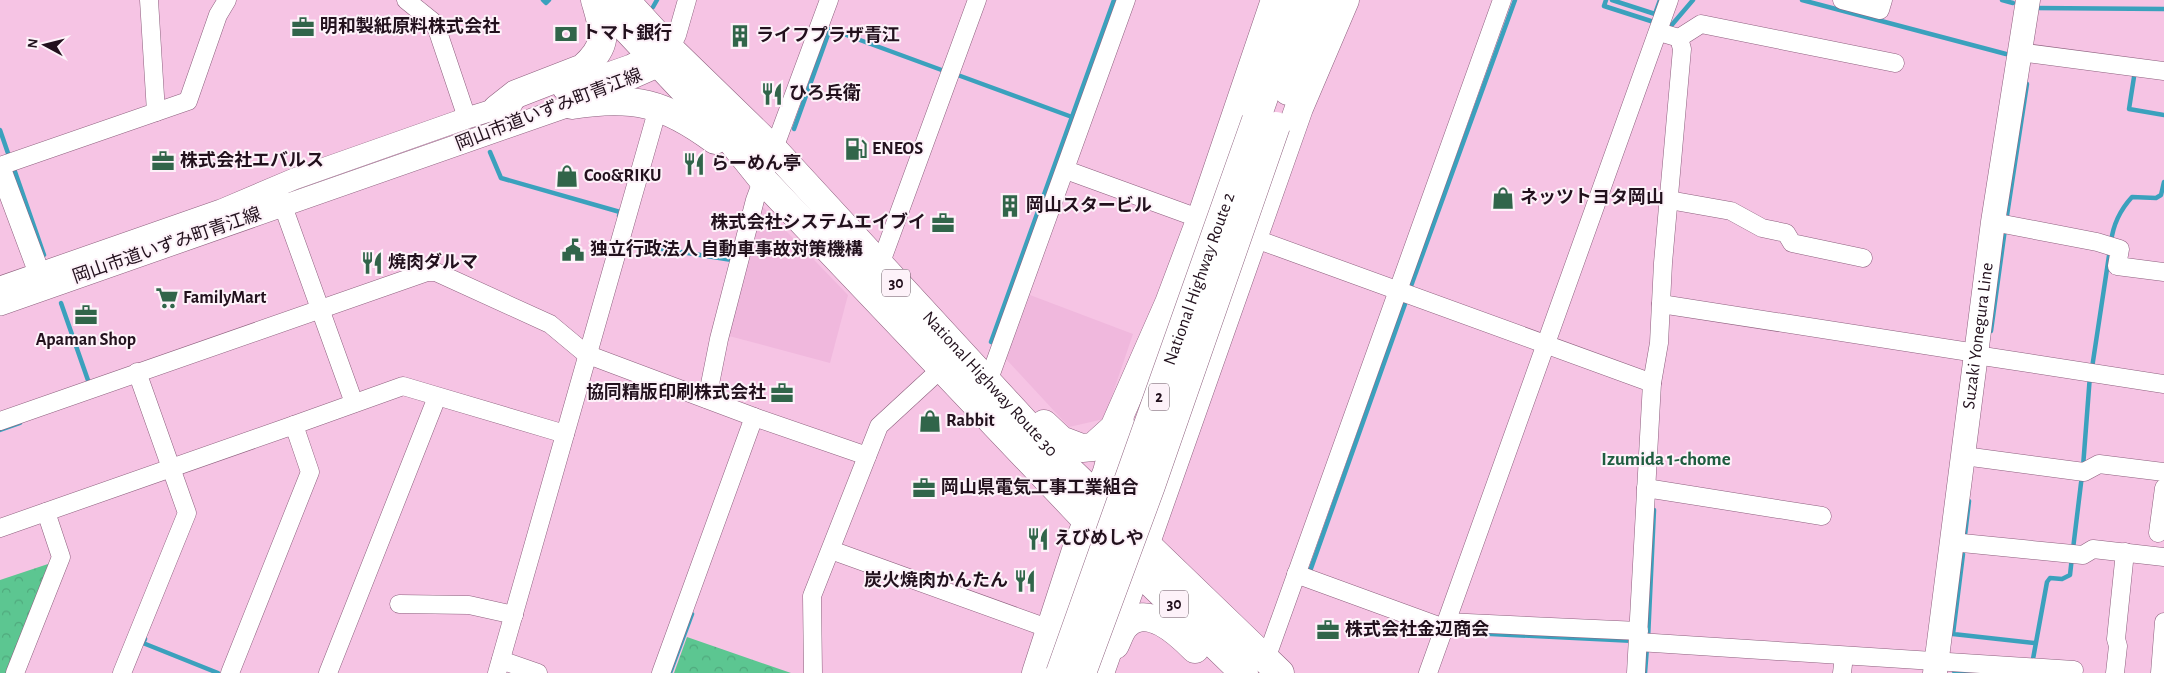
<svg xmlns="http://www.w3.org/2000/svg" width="2164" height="673" font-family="'Alegreya Sans','Noto Sans JP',sans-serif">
<defs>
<pattern id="park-crowns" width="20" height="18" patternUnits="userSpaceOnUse" patternTransform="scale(1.25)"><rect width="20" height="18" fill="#5cc691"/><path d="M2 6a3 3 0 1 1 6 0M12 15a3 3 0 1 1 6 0" fill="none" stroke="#50a97d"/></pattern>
</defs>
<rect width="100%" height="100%" fill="#f6c4e4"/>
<g fill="#f0b8dd">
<polygon points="762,206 848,295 830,363 729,336"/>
<polygon points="1030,295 1133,334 1104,419 1069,427 1006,359"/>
</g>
<g fill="url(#park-crowns)">
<polygon points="54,562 10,673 0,673 0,580"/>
<polygon points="687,637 791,673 674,673"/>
</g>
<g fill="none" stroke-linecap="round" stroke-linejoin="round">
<g stroke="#3ba1bd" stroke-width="4.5">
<polyline points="543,0 546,3 549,0"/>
<polyline points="1606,0 1604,6 1657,23"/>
<polyline points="1612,0 1655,14 1660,0"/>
<polyline points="1802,0 2006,54"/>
<polyline points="2002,0 2013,3"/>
<polyline points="653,7 657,0"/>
<polyline points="2035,8 2164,9"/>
<polyline points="1670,27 1693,0"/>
<polyline points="955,74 1072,117"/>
<polyline points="2134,77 2129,109 2164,115"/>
<polyline points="794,129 830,29 947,72"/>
<polyline points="0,130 10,159"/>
<polyline points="490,152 501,178 620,212 619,216"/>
<polyline points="13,166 44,255"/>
<polyline points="2006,222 2027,84"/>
<path d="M2111,242C2113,225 2121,209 2132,197L2156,198L2161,195L2164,182"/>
<polyline points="624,243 732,260"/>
<polyline points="1411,286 1515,0"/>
<polyline points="61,303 90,386"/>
<polyline points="1991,331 2005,229"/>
<polyline points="991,342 1114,0"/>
<polyline points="2092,368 2110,249"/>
<polyline points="0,430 20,423"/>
<polyline points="2083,467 2090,375"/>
<polyline points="1965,535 1969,501"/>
<polyline points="2073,549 2082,475"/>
<polyline points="1963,554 1953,634 2035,643"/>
<polyline points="1309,574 1405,304"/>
<polyline points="1451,632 1635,641"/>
<polyline points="145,639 143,643 218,673"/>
<polyline points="1648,639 1654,510"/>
<polyline points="2033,659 2047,582 2050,578 2062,579 2070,575 2072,557"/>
<polyline points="1954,671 1979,673"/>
<polyline points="670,673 692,614"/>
<polyline points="1645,673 1647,647"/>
</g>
<defs>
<g id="minor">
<polyline points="149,0 156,112"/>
<polyline points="406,0 432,21 437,29 467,118"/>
<polyline points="1842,0 1880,10 1883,0"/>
<polyline points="1679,38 1701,24 1895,63"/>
<polyline points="670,49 677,35 687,0"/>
<polyline points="2019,52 2164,71"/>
<polyline points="0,166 188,101 218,15 227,0"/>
<polyline points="1066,170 1209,222"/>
<polyline points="279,195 354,403"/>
<polyline points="1669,200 1731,211 1762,228 1786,233 1792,243 1863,258"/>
<polyline points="1993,222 2097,242 2120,249 2117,266 2164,272"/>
<polyline points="1245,235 1652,383"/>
<polyline points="880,265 977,0"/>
<polyline points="1661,304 1976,353"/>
<polyline points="1976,355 2164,384"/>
<polyline points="988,382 1126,0"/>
<polyline points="707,399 719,339 755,200 829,0"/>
<polyline points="0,421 427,272 436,272 550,324 586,354 754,417 867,456"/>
<polyline points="294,425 403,386 565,434"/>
<polyline points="1964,456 2084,472 2099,464 2164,472"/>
<polyline points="1646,488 1822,516"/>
<polyline points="0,528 294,425 310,472 230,673"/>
<polyline points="2158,533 2164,488"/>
<polyline points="1952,542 2083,555 2093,549 2164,557"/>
<polyline points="831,550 1050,629"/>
<polyline points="1296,574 1444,628"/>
<polyline points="399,604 469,605 514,615"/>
<polyline points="1446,622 1639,631"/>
<polyline points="1638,642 2074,670"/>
<polyline points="1266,659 1502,0"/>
<polyline points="501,660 538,673"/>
<polyline points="15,673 61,557 46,512"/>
<polyline points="122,673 187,513 137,372"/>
<polyline points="328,673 437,397"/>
<polyline points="497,673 658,108"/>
<polyline points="661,673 754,417"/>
<polyline points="813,673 812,596 879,426 943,367"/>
<polyline points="1428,673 1669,0"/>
<polyline points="1636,673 1652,383 1659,343 1663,263 1682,49 1679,38 1659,32"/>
<polyline points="1842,673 1844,656"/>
<polyline points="2115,673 2118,646 2116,639 2125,552"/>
<polyline points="2160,673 2164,622"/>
</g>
<g id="tertiary">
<polyline points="563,89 631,65 644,58"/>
<polyline points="0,168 44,286"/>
<polyline points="0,287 221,210 294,179 467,118 512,104"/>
<polyline points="0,305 572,105 660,66 668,53"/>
</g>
<g id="secondary">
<path id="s1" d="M1935,673L1993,222L2028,0"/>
</g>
<g id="trunk">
<polyline points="599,0 730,139 763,180 1087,521 1244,673"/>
<path id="s2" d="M625,0L670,49L775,151L1065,466L1280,673"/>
<polyline points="1288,91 1320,0"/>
<path d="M572,105C633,95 665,103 715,140"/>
<path d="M497,109L516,94L583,68C610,44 604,31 595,0"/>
<polyline points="1256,120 1298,0"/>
<polyline points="1044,424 1061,440 1082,448 1093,447 1114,428 1169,303 1201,218 1275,0"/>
<path d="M1115,645C1118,639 1120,632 1124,627C1146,601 1179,633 1195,649"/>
<polyline points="1036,673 1077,547 1107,472 1120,422"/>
<polyline points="1100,673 1299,108 1345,0"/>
</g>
</defs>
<use href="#minor" stroke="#8d607e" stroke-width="19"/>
<use href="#tertiary" stroke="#8d607e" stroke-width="22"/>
<use href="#secondary" stroke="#8d607e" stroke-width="25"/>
<use href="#trunk" stroke="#8d607e" stroke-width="29"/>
<use href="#minor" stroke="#fff" stroke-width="18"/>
<use href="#tertiary" stroke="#fff" stroke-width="21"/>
<use href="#secondary" stroke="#fff" stroke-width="24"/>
<use href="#trunk" stroke="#fff" stroke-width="28"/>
<defs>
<g id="trunk-bridge">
<path id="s3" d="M1060,673L1256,120"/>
<polyline points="1082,673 1151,486 1276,126"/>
</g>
</defs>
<use href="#trunk-bridge" stroke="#8d607e" stroke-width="29" stroke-linecap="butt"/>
<use href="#trunk-bridge" stroke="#fff" stroke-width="28"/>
</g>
<defs>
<symbol id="office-bare" viewBox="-9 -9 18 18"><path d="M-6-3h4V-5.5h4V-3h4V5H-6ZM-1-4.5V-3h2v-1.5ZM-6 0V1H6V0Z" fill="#31654a" stroke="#fdf2f9" stroke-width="2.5" paint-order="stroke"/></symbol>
<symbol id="bank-bare" viewBox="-9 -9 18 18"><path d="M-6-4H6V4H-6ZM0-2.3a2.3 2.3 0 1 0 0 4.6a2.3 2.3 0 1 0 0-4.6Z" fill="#31654a" stroke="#fdf2f9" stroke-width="2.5" paint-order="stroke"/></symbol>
<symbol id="building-bare" viewBox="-9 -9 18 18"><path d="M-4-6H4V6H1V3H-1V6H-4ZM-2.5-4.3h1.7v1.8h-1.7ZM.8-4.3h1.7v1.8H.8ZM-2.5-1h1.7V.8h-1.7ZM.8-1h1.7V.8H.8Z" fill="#31654a" stroke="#fdf2f9" stroke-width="2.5" paint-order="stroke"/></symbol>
<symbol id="restaurant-bare" viewBox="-9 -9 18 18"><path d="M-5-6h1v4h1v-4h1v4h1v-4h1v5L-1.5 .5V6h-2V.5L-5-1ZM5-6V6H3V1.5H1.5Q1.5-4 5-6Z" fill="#31654a" stroke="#fdf2f9" stroke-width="2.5" paint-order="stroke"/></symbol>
<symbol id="fuel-bare" viewBox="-9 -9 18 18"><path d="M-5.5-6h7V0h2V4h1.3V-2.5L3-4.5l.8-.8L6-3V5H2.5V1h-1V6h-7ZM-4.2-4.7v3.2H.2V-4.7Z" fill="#31654a" stroke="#fdf2f9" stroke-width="2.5" paint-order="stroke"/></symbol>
<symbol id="shop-bare" viewBox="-9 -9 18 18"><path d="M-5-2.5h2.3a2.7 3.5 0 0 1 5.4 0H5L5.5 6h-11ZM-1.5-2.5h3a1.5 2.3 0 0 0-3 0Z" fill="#31654a" stroke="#fdf2f9" stroke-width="2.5" paint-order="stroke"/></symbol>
<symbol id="civic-bare" viewBox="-9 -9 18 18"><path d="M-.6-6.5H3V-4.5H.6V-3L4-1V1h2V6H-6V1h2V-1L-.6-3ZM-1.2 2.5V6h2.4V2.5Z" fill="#31654a" stroke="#fdf2f9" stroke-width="2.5" paint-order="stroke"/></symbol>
<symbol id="supermarket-bare" viewBox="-9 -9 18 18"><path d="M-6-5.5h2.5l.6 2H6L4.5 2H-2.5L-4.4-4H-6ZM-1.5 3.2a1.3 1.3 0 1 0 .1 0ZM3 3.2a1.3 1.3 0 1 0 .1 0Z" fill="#31654a" stroke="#fdf2f9" stroke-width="2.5" paint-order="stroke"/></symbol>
</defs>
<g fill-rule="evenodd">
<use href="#office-bare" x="287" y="11" width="32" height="32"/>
<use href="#bank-bare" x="550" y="18" width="32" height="32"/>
<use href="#building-bare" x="724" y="20" width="32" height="32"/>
<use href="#restaurant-bare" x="756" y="78" width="32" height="32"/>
<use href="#fuel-bare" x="840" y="133" width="32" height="32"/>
<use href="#office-bare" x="147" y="145" width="32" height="32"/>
<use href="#restaurant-bare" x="678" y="148" width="32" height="32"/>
<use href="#shop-bare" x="551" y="160" width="32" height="32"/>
<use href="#shop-bare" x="1487" y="182" width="32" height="32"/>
<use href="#building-bare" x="994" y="190" width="32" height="32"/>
<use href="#office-bare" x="927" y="207" width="32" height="32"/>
<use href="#civic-bare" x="557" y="234" width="32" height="32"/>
<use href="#restaurant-bare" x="356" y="247" width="32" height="32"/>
<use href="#supermarket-bare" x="151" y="282" width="32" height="32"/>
<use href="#office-bare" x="70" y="299" width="32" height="32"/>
<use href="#office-bare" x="766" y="377" width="32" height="32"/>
<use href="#shop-bare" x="914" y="405" width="32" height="32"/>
<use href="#office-bare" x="908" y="472" width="32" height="32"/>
<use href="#restaurant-bare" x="1022" y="523" width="32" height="32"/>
<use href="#restaurant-bare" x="1009" y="565" width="32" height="32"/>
<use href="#office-bare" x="1312" y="614" width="32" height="32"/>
</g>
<g text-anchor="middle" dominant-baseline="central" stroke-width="4" stroke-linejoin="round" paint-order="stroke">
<g fill="#fdf2f9" stroke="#64545f" stroke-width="1">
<rect x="882" y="269.5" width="28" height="27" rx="4"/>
<rect x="1149" y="383.5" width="20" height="27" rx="4"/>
<rect x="1160" y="590.5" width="28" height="27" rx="4"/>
</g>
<g font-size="16" font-weight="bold" fill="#22111d">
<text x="896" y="283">30</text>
<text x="1159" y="397">2</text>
<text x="1174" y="604">30</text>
</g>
<g font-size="18" font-weight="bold" fill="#22111d" stroke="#fdf2f9" text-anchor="start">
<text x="320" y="27">明和製紙原料株式会社</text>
<text x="582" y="34">トマト銀行</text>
<text x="756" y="36">ライフプラザ青江</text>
<text x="789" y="94">ひろ兵衛</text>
<text x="872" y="149">ENEOS</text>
<text x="180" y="161">株式会社エバルス</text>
<text x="711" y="164">らーめん亭</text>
<text x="584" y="176">Coo&amp;RIKU</text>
<text x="1520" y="198">ネッツトヨタ岡山</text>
<text x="1026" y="206">岡山スタービル</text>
<text x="926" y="223" text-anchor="end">株式会社システムエイブイ</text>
<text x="590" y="250">独立行政法人 自動車事故対策機構</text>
<text x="388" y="263">焼肉ダルマ</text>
<text x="183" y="298">FamilyMart</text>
<text x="86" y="340" text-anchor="middle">Apaman Shop</text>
<text x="766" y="393" text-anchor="end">協同精版印刷株式会社</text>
<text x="946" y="421">Rabbit</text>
<text x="941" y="488">岡山県電気工事工業組合</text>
<text x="1054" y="539">えびめしや</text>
<text x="1008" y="581" text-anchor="end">炭火焼肉かんたん</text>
<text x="1345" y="630">株式会社金辺商会</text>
</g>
<g font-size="18" fill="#22111d" stroke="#fdf2f9">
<text transform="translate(549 110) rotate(-21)">岡山市道いずみ町青江線</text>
<text transform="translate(167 246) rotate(-19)">岡山市道いずみ町青江線</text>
<text stroke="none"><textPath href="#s3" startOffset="418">National Highway Route 2</textPath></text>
<text stroke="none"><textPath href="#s1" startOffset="340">Suzaki Yonegura Line</textPath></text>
<text stroke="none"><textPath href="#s2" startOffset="530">National Highway Route 30</textPath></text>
</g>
<g font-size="19" font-weight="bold" fill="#1e5c3f" stroke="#fdf2f9">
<text x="1666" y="459">Izumida 1-chome</text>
</g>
</g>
<g transform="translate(45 45) rotate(277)" stroke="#fdf2f9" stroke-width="4" paint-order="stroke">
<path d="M0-4L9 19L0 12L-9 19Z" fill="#22111d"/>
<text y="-8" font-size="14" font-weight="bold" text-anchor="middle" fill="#22111d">N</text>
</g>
</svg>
